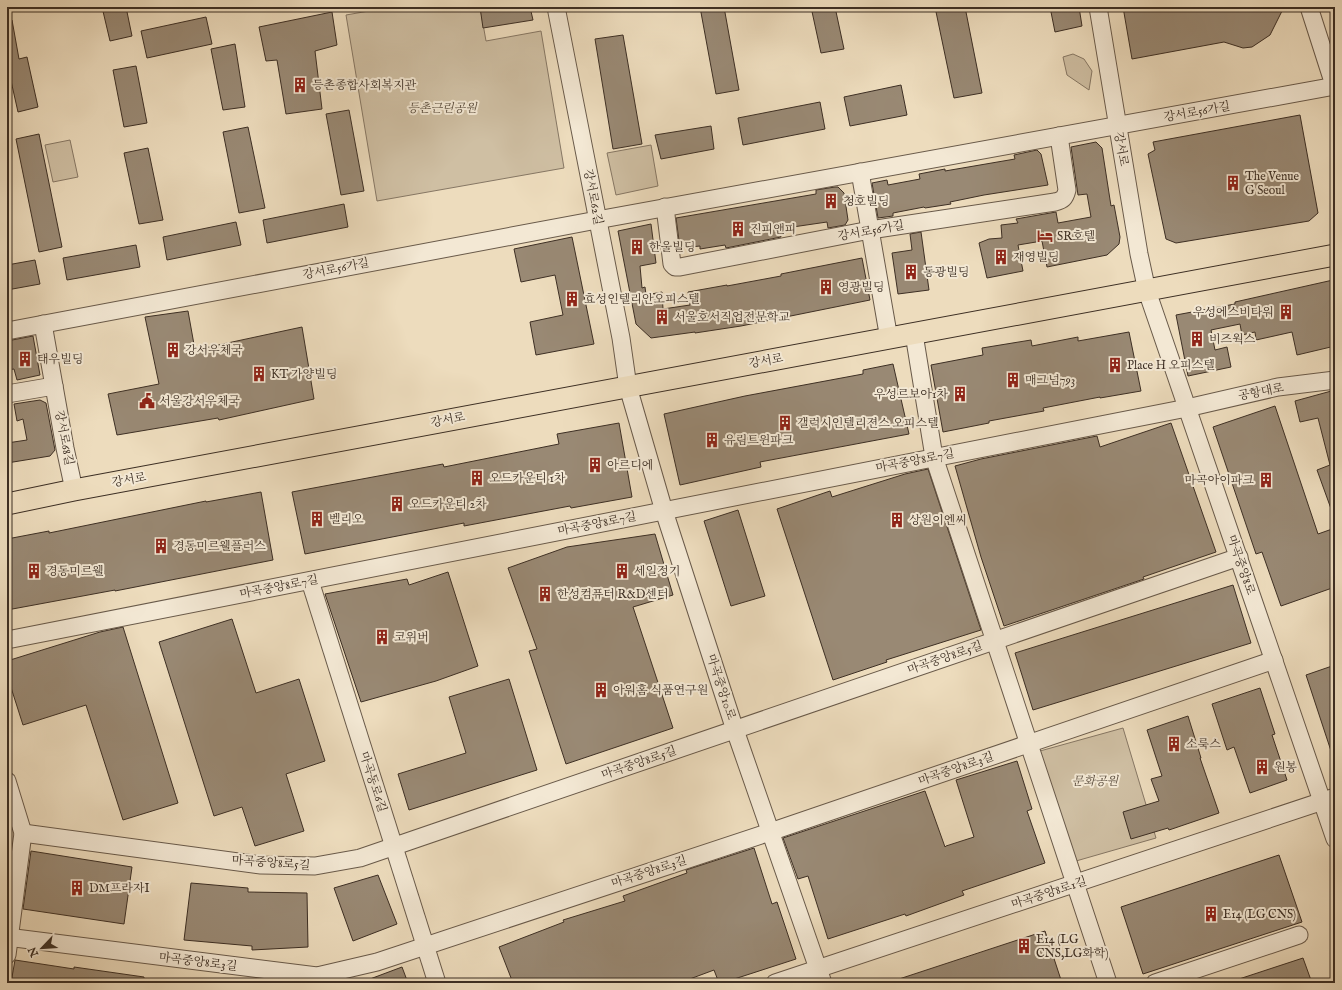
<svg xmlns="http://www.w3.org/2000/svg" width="1342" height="990" font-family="'IM FELL English','Noto Serif KR',serif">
<rect width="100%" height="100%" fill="#eddcbd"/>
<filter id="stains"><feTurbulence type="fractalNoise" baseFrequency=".005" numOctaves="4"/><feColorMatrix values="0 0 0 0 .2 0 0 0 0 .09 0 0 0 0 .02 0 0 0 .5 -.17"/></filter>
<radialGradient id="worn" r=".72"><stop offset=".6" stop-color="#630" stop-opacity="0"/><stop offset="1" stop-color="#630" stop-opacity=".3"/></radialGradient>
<g fill="#cfbfa3" stroke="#867764">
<polygon points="392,7 480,7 486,41 541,31 564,168 377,201 346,15"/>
<polygon points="1073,54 1084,59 1092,71 1089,90 1067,75 1063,57"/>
<polygon points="70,140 78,177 53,182 45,145"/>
<polygon points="651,145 658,186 616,195 607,153"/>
<polygon points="1123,728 1156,838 1076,861 1040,751"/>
</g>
<g fill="#998974" stroke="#3d2f24">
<polygon points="102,7 126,7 132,36 110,41"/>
<polygon points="480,7 530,7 533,20 483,28"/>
<polygon points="700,7 724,7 739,90 716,94"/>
<polygon points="811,7 835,7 844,49 821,53"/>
<polygon points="935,7 965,7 982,93 954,98"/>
<polygon points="1050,7 1079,7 1082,26 1055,32"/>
<polygon points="1123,7 1284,7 1270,35 1252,47 1243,48 1224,42 1132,59"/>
<polygon points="332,12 337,45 315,51 322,109 286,114 277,60 266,61 259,27"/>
<polygon points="206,17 212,44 147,58 141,31"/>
<polygon points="12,20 19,59 27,57 38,107 18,112 7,63 7,21"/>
<polygon points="623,35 642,144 613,149 595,39"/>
<polygon points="235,44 245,107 223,110 211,49"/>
<polygon points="136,66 147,123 124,127 113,70"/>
<polygon points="901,85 907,115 850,126 844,97"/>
<polygon points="820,102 825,129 743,145 738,118"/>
<polygon points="349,110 364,191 341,195 326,114"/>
<polygon points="1300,115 1318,213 1309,221 1176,243 1166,239 1148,154 1155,150 1153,142"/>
<polygon points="711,126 714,149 661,159 655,135"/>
<polygon points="248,127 265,208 239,213 223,132"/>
<polygon points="39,134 62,247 39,252 16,139"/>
<polygon points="1096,142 1102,148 1111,206 1114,205 1120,237 1119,244 1107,255 1047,267 1042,241 1018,245 1023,271 987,278 979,243 989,239 1002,238 1001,225 1018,223 1016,219 1056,212 1058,223 1091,217 1087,194 1078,195 1071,147"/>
<polygon points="148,148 163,220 139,224 124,153"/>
<polygon points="1037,150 1041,154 1048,185 984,195 950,202 951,204 925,208 924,207 893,213 893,216 878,218 872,183 887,180 888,185 920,179 919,174 945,169 945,171 1015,159 1014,155"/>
<polygon points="835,187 838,187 844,193 848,220 845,225 828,228 827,222 779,229 781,237 726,248 725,245 700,249 700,246 680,248 676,218 816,194 816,190"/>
<polygon points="344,204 348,227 267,243 263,220"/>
<polygon points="236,222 241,245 167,260 163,237"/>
<polygon points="651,224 656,263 640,266 642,288 645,287 646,295 662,292 663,309 690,305 688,292 727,285 727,286 781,276 781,274 862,258 870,300 741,326 695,333 695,332 651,338 636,324 618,231"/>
<polygon points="921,232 929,290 898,294 892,253 912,250 910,234"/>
<polygon points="572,237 594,344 536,355 530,322 563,315 555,275 521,282 514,249"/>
<polygon points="136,245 140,267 67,280 63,258"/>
<polygon points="35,260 40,284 7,290 7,265"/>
<polygon points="1333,280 1335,288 1335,346 1297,355 1292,332 1256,340 1255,332 1242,335 1240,324 1211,330 1215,350 1227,347 1231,367 1188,376 1176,315 1235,304 1235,302"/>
<polygon points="188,311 195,350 302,327 314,399 219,420 218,418 117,435 108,394 159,384 145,317"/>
<polygon points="1129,332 1141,391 1100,398 1100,397 1043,408 1044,411 989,421 989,423 943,432 931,365 983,355 982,348 1031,340 1032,346 1078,337 1078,341"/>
<polygon points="33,336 40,375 17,380 14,369 7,370 7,341"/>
<polygon points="893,364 909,434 760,462 761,467 680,485 664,414 745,396 863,374 863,370"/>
<polygon points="1335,390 1335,517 1334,517 1317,470 1330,465 1318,418 1300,422 1295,401"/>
<polygon points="40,400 46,403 55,450 50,456 7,463 7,443 27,440 23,419 17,421 14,404"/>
<polygon points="1275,406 1318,534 1335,528 1335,587 1281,606 1262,552 1256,554 1213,427"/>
<polygon points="619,423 632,497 571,508 570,506 464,526 464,523 305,554 292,492 443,464 444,467 559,444 557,434"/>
<polygon points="1171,423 1216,552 1143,577 1144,579 1004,626 981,557 955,466 981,459 1097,436 1100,447"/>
<polygon points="928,469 981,630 886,660 887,662 833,680 777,509 830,491 832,497 905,474"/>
<polygon points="261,492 273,560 115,591 115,590 7,610 7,539 49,531 49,533 206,501 206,502"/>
<polygon points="738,510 765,596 731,606 704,521"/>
<polygon points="655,534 673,595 633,607 673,728 566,764 529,651 537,649 508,568 567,547"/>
<polygon points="448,572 478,666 436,681 361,702 325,594 407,579 409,585"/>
<polygon points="1233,585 1251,643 1033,710 1015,653"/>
<polygon points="232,619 256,693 299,679 325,761 286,774 304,831 255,846 242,807 214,816 159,642"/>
<polygon points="123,627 178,803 123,820 86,705 23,725 7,675 7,661 100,632"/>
<polygon points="1335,665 1335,757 1333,757 1306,675"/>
<polygon points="509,679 537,770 409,810 398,774 466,753 449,697"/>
<polygon points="1260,688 1275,734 1272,735 1287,780 1250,793 1234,747 1227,750 1212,704"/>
<polygon points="1188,716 1201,758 1200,758 1219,813 1169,830 1168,828 1131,839 1123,812 1159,801 1151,779 1162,776 1147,730"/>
<polygon points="1017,761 1032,809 1027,811 1045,863 962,891 964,895 906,916 905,914 828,939 808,876 798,879 783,838 925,791 945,847 946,846 974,837 956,780"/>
<polygon points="754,848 772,904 777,902 796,959 722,983 719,983 714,970 679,983 513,983 499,947 564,922 563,920 625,901 623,896 687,873 686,870"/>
<polygon points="31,851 132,867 124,924 23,909"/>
<polygon points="1279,855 1302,922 1143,974 1121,907"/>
<polygon points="378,875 397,924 353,941 334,888"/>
<polygon points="191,883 248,888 248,892 307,893 308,947 252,950 252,946 184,940"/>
<polygon points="1045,931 1062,983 893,983 893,981"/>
<polygon points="1303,958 1312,983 1233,983 1233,981"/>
<polygon points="15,960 74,969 74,967 144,977 144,983 11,983"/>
<polygon points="402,967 408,983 363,983 362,982"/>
</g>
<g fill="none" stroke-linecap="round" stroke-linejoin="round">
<defs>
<g id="minor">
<polyline points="556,7 621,338 628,387 664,511 735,730 823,983"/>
<polyline points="1098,7 1139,254 1147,291 1335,839"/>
<polyline points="1309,7 1335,88"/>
<polyline points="860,172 889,339"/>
<path d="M665,207L672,264L675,267H680L870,230L1055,202C1063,200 1065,198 1067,190L1059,136"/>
<polyline points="43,324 65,448 74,490"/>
<polyline points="7,331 597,220 1335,86"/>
<polyline points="914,334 934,457 1108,983"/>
<polyline points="7,394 54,386"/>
<polyline points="310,581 437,983"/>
<polyline points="7,640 1187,408 1278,387 1335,380"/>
<polyline points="7,781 23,833 7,955"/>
<polyline points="23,833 261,865 315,866 360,858 1239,557"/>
<polyline points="7,937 317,976 377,962 770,832 1274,660"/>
<polyline points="775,983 1335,797"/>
<polyline points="1155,983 1299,935"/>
</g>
<polyline id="major" points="7,504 74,490 1335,255"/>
</defs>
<use href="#minor" stroke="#695a4a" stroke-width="19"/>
<use href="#major" stroke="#3d2f24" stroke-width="23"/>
<use href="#minor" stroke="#f3e8d4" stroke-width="17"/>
<use href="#major" stroke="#eddcbd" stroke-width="21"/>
</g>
<defs>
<symbol id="building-bare" viewBox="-9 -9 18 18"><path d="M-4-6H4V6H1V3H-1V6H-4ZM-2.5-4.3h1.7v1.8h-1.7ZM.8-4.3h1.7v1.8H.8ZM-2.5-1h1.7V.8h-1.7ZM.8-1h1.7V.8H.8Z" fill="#8f2418" stroke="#f3e8d4" stroke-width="2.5" paint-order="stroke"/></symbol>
<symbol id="hotel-bare" viewBox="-9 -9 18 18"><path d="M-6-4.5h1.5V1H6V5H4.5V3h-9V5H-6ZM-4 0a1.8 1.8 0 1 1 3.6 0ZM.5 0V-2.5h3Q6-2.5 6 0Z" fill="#8f2418" stroke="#f3e8d4" stroke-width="2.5" paint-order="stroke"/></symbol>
<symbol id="civic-bare" viewBox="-9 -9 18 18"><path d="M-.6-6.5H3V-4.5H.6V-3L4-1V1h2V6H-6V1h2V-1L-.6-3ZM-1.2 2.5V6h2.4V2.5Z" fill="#8f2418" stroke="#f3e8d4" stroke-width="2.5" paint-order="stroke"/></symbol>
</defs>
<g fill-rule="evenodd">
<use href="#building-bare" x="289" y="74" width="22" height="22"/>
<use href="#building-bare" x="1222" y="172" width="22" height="22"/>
<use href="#building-bare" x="820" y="190" width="22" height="22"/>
<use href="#building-bare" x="727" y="218" width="22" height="22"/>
<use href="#hotel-bare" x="1034" y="225" width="22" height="22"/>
<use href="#building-bare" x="626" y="236" width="22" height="22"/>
<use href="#building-bare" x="990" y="246" width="22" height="22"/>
<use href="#building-bare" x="900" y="261" width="22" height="22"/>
<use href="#building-bare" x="815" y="276" width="22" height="22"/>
<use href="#building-bare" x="561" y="288" width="22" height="22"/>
<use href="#building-bare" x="1275" y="301" width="22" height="22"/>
<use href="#building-bare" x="651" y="306" width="22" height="22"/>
<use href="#building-bare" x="1186" y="328" width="22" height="22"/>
<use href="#building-bare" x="162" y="339" width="22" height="22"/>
<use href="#building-bare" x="14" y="348" width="22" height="22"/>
<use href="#building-bare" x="1104" y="354" width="22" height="22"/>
<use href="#building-bare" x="248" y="363" width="22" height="22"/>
<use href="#building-bare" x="1002" y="369" width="22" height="22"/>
<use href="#building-bare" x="949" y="383" width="22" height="22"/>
<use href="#civic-bare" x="136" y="390" width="22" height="22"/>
<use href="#building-bare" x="774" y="412" width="22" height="22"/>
<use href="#building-bare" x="701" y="429" width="22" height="22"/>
<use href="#building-bare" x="584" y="454" width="22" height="22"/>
<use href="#building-bare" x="466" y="467" width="22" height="22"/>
<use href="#building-bare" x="1255" y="469" width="22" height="22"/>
<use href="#building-bare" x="386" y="493" width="22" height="22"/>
<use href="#building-bare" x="306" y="508" width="22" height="22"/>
<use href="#building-bare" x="886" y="509" width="22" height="22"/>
<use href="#building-bare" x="150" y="535" width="22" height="22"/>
<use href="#building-bare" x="23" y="560" width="22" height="22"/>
<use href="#building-bare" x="611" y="560" width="22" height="22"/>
<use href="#building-bare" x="534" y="583" width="22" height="22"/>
<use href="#building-bare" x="371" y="626" width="22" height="22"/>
<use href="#building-bare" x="590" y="679" width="22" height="22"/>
<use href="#building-bare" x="1163" y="733" width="22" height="22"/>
<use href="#building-bare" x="1251" y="756" width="22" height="22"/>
<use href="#building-bare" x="66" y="877" width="22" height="22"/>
<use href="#building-bare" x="1200" y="903" width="22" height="22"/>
<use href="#building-bare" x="1013" y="935" width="22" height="22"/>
</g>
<g text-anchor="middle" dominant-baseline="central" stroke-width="4" stroke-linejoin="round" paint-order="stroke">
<g font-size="12" fill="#3d2f24" stroke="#f3e8d4" text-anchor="start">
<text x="312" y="85">등촌종합사회복지관</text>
<text x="1245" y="176">The Venue<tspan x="1245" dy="14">G Seoul</tspan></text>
<text x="843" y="201">청호빌딩</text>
<text x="750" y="229">진피앤피</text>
<text x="1057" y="236">SR호텔</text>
<text x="649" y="247">한울빌딩</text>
<text x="1013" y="257">재영빌딩</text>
<text x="923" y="272">동광빌딩</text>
<text x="838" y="287">영광빌딩</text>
<text x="584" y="299">효성인텔리안오피스텔</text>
<text x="1274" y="312" text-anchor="end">우성에스비타워</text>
<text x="674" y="317">서울호서직업전문학교</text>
<text x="1209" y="339">비즈웍스</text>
<text x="185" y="350">강서우체국</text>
<text x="37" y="359">태우빌딩</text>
<text x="1127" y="365">Place H 오피스텔</text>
<text x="271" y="374">KT 가양빌딩</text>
<text x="1025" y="380">매그넘793</text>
<text x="948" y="394" text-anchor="end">우성르보아1차</text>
<text x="159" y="401">서울강서우체국</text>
<text x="797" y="423">갤럭시인텔리젼스 오피스텔</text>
<text x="724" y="440">유림트윈파크</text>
<text x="607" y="465">아르디에</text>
<text x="489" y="478">오드카운티 1차</text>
<text x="1254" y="480" text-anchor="end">마곡아이파크</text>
<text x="409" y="504">오드카운티 2차</text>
<text x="329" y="519">벨리오</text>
<text x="909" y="520">상원이엔씨</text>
<text x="173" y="546">경동미르웰플러스</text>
<text x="46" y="571">경동미르웰</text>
<text x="634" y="571">세일정기</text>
<text x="557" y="594">한성컴퓨터 R&amp;D센터</text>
<text x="394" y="637">코위버</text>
<text x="613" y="690">아워홈 식품연구원</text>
<text x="1186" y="744">소룩스</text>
<text x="1274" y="767">원봉</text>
<text x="89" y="888">DM프라자I</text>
<text x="1223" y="914">E14 (LG CNS)</text>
<text x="1036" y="939">E14 (LG<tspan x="1036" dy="14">CNS,LG화학)</tspan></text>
</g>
<g font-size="12" font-style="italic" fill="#5a4c3d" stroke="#f3e8d4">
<text x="442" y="108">등촌근린공원</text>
<text x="1095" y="781">문화공원</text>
</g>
<g font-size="12" fill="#3d2f24" stroke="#f3e8d4">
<text transform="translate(1197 112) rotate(-10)">강서로56가길</text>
<text transform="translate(1121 149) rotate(80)">강서로</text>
<text transform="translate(593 197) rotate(79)">강서로62길</text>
<text transform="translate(871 231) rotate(-10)">강서로56가길</text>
<text transform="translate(336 269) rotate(-11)">강서로56가길</text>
<text transform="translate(766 361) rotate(-10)">강서로</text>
<text transform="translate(1261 392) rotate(-11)">공항대로</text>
<text transform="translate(448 420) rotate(-11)">강서로</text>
<text transform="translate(64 438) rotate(79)">강서로68길</text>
<text transform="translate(915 461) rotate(-11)">마곡중앙8로7길</text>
<text transform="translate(129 480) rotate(-10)">강서로</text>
<text transform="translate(597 524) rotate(-11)">마곡중앙8로7길</text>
<text transform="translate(1241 565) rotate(71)">마곡중앙8로</text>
<text transform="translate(279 587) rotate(-11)">마곡중앙8로7길</text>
<text transform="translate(945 658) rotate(-19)">마곡중앙8로5길</text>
<text transform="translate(721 687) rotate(72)">마곡중앙10로</text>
<text transform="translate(639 763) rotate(-19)">마곡중앙8로5길</text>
<text transform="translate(956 769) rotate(-19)">마곡중앙8로3길</text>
<text transform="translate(373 782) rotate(72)">마곡동로6길</text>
<text transform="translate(271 863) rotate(4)">마곡중앙8로5길</text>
<text transform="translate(649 872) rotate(-18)">마곡중앙8로3길</text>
<text transform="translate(1049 893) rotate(-18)">마곡중앙8로1길</text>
<text transform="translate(198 962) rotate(7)">마곡중앙8로3길</text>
</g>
</g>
<rect width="1342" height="990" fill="none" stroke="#eddcbd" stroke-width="24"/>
<rect x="8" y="8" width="1326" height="974" fill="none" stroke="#3d2f24" stroke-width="2"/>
<rect x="12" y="12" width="1318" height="966" fill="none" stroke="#3d2f24"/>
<g transform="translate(42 948) rotate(245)" stroke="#f3e8d4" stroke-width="3" paint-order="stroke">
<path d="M0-3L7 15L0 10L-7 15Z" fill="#3d2f24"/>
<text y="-6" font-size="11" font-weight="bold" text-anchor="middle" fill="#3d2f24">N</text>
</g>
<rect width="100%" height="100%" filter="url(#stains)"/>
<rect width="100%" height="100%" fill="url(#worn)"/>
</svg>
